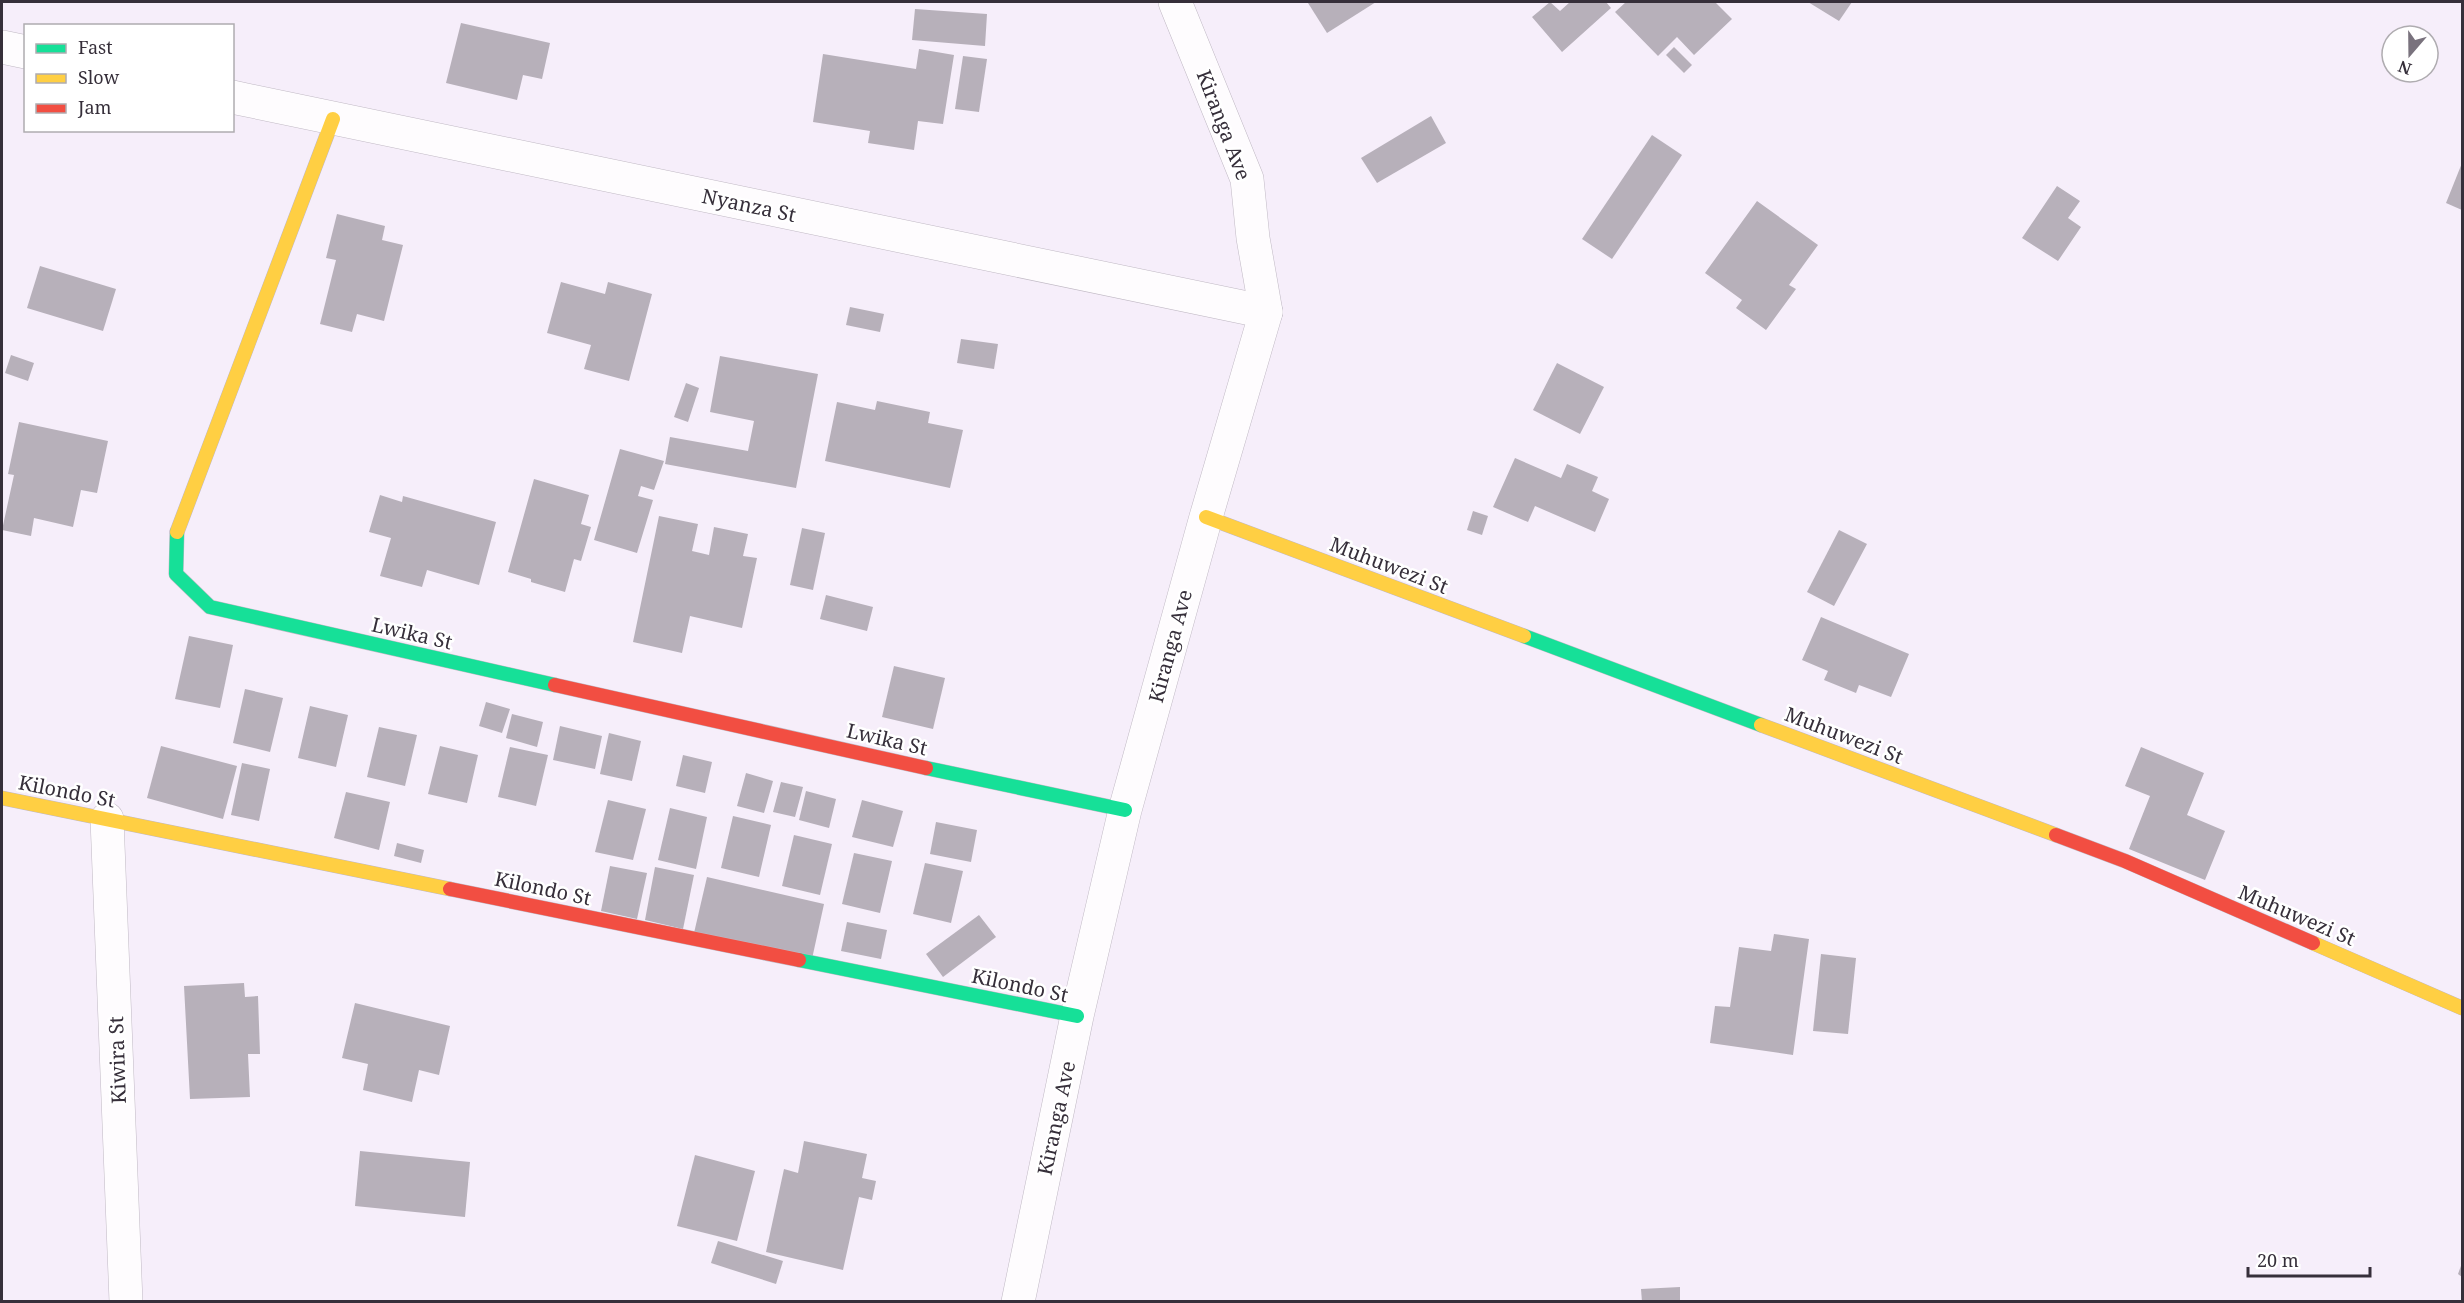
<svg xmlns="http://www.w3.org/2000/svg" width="2464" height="1303" font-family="'Noto Serif',serif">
<rect width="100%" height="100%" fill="#f6eefa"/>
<g fill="#b7b0ba">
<polygon points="1311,2 1376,2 1327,33 1308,3"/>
<polygon points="1550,2 1560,11 1570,2 1606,2 1611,8 1562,52 1532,17"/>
<polygon points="1626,2 1715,2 1732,19 1694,55 1677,37 1658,56 1615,12"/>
<polygon points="1808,2 1852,2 1839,21"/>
<polygon points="915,9 987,14 985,46 912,40"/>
<polygon points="461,23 550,43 542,79 523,75 517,100 446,83"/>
<polygon points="1674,47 1692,65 1684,73 1666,55"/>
<polygon points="919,49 954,55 943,124 918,121 914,150 868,143 870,131 813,122 823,54 916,69"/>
<polygon points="963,56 987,59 979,112 955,109"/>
<polygon points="1431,116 1446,143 1377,183 1361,158"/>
<polygon points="1652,135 1682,155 1612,259 1582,239"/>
<polygon points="2462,163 2462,210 2446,203"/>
<polygon points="2057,186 2080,201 2068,218 2081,227 2058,261 2022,238"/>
<polygon points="1757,201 1818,245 1789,285 1796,289 1766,330 1736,308 1742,300 1705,273"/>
<polygon points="337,214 385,226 382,240 403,245 384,321 357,314 352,332 320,324 336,260 326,258"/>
<polygon points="40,266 116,289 103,331 27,308"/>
<polygon points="561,282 605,294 608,282 652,294 629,381 584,369 591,345 547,333"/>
<polygon points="850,307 884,314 880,332 846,325"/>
<polygon points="961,339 998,344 994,369 957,363"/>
<polygon points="11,355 34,363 28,381 5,373"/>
<polygon points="720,356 818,374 796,488 665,464 670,437 748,451 754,421 710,412"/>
<polygon points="1557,363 1604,387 1580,434 1533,410"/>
<polygon points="686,383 699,388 688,422 674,417"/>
<polygon points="877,401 930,412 928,423 963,430 950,488 825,461 837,402 875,410"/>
<polygon points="19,422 108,441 97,493 81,490 73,527 34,518 31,536 2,530 14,475 8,474"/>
<polygon points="620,449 664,461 654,490 641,486 638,496 653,500 637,553 594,540"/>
<polygon points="1515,458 1561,478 1567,464 1598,477 1592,491 1609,499 1595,532 1535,506 1528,522 1493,507"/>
<polygon points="534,479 589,495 581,524 591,527 581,561 574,559 565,592 531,582 531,579 508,572"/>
<polygon points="380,495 402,502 403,496 496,522 479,585 427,570 422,587 380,576 391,538 369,532"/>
<polygon points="1473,511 1488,516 1482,535 1467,530"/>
<polygon points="659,516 698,524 692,551 709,555 714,527 748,534 743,556 757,558 742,628 690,616 682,653 633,642"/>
<polygon points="802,528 825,533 813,590 790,585"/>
<polygon points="1839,530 1867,544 1834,606 1807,592"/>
<polygon points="826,595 873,607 867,631 820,619"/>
<polygon points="1821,617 1909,654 1891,697 1859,685 1856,693 1824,680 1828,671 1802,660"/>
<polygon points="189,636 233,645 220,708 175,699"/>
<polygon points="894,666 945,678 933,729 882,717"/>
<polygon points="245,689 283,698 270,752 233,743"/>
<polygon points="486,702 510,709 502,733 479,726"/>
<polygon points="310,706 348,715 336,767 298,758"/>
<polygon points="512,714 543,722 537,747 506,738"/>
<polygon points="560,726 602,736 595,769 553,760"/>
<polygon points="379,727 417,735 405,786 367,777"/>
<polygon points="609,733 641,741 632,781 600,774"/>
<polygon points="161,746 237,766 223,819 147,798"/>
<polygon points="440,746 478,755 467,803 428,794"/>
<polygon points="510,747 548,755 536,806 498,797"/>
<polygon points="2141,747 2204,773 2187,815 2225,831 2205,880 2129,849 2150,796 2125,786"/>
<polygon points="683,755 712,762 705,793 676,786"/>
<polygon points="242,763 270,769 259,821 231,815"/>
<polygon points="746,773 773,781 764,813 737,806"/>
<polygon points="781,782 803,787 795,817 773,812"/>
<polygon points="806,791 836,799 829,828 799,820"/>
<polygon points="346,792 390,802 379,850 334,838"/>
<polygon points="608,800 646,809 633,860 595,852"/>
<polygon points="862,800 903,811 893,847 852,837"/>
<polygon points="670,808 707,817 696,869 658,860"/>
<polygon points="733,816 771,825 759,877 721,868"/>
<polygon points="936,822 977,830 971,862 930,854"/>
<polygon points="794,835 832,844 820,895 782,886"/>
<polygon points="397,843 424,850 421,863 394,856"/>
<polygon points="854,853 892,861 880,913 842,904"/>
<polygon points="925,863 963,871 951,923 913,914"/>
<polygon points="610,866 647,873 637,919 601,911"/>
<polygon points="655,867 694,875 683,929 645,920"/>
<polygon points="707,877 824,904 812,959 694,933"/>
<polygon points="979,915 996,937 943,977 926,954"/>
<polygon points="847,922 887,930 881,959 841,951"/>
<polygon points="1774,934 1809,939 1793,1055 1710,1043 1715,1006 1730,1007 1739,947 1771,951"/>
<polygon points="1821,954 1856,958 1848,1034 1813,1031"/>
<polygon points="244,983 245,997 258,996 260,1054 248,1054 250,1097 190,1099 184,986"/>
<polygon points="355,1003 450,1026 439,1075 419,1070 412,1102 363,1090 368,1064 342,1058"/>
<polygon points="804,1141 867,1154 862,1178 876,1181 872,1200 859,1197 843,1270 766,1252 784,1169 798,1173"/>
<polygon points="360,1151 470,1162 465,1217 355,1206"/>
<polygon points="695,1155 755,1171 737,1241 677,1226"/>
<polygon points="718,1241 783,1261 776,1284 711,1263"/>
<polygon points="2462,1263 2462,1277 2458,1274"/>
<polygon points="1680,1287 1680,1302 1642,1302 1641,1289"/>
</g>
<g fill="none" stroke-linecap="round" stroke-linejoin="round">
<defs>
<g id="street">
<polyline points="2,47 26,52"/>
<polyline points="232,97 1266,312"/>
<polyline points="107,819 126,1302"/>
<polyline points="1018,1302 1077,1016 1125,810 1206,517 1266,312 1253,238 1247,179 1175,2"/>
</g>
<g id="fast">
<polyline points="177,532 176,574 210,607 555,685"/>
<polyline points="1524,636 1761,725"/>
<polyline points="926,768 1125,810"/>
<polyline points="799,960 1077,1016"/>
</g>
<g id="slow">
<polyline points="1206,517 1524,636"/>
<polyline points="177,532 333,119"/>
<polyline points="1761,725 2056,835"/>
<polyline points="2,798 450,889"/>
<polyline points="2313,943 2462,1008"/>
</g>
<g id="jam">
<polyline points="555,685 926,768"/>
<polyline points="2056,835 2125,861 2313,943"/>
<polyline points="450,889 799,960"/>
</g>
</defs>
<use href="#street" stroke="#c0b9c4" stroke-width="34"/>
<use href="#fast" stroke="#c0b9c4" stroke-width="15"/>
<use href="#slow" stroke="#c0b9c4" stroke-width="15"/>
<use href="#jam" stroke="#c0b9c4" stroke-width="15"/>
<use href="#street" stroke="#fefcfe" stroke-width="33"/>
<use href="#fast" stroke="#16e098" stroke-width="14"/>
<use href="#slow" stroke="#ffcf43" stroke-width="14"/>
<use href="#jam" stroke="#f24e42" stroke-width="14"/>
</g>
<g text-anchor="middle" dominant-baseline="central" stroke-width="5" stroke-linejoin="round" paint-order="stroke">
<g font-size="20" fill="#362f3a" stroke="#fff">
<text transform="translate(1224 125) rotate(69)">Kiranga Ave</text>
<text transform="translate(749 205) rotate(12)">Nyanza St</text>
<text transform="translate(1389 565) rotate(21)">Muhuwezi St</text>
<text transform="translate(412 633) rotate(13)">Lwika St</text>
<text transform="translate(1170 646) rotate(-75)">Kiranga Ave</text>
<text transform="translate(1844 735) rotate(21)">Muhuwezi St</text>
<text transform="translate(887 739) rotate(13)">Lwika St</text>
<text transform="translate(67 791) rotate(11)">Kilondo St</text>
<text transform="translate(543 888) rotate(12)">Kilondo St</text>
<text transform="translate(2297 915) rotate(23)">Muhuwezi St</text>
<text transform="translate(1020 985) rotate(12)">Kilondo St</text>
<text transform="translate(117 1060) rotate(-92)">Kiwira St</text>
<text transform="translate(1056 1118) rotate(-78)">Kiranga Ave</text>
</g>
</g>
<rect width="2464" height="1303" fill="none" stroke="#362f3a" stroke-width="6"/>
<rect x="24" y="24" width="210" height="108" fill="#ffffff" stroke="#afacb0" stroke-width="1.5"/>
<rect x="36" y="44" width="30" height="9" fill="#16e098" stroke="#afacb0" stroke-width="1.5"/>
<text x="78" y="54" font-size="18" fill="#362f3a">Fast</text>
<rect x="36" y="74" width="30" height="9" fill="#ffcf43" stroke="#afacb0" stroke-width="1.5"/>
<text x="78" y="84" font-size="18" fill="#362f3a">Slow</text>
<rect x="36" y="104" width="30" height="9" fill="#f24e42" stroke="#afacb0" stroke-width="1.5"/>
<text x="78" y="114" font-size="18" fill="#362f3a">Jam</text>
<g transform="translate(2410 54) rotate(200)"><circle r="28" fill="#ffffff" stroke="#afacb0" stroke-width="1.5"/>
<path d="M0-4.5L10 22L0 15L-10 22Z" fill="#79727d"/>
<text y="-9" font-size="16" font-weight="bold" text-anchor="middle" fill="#362f3a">N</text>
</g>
<path d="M2248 1267v9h122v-9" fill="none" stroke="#362f3a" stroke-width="3"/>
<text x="2257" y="1267" font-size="18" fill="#362f3a" stroke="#ffffff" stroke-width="4.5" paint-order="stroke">20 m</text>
</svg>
